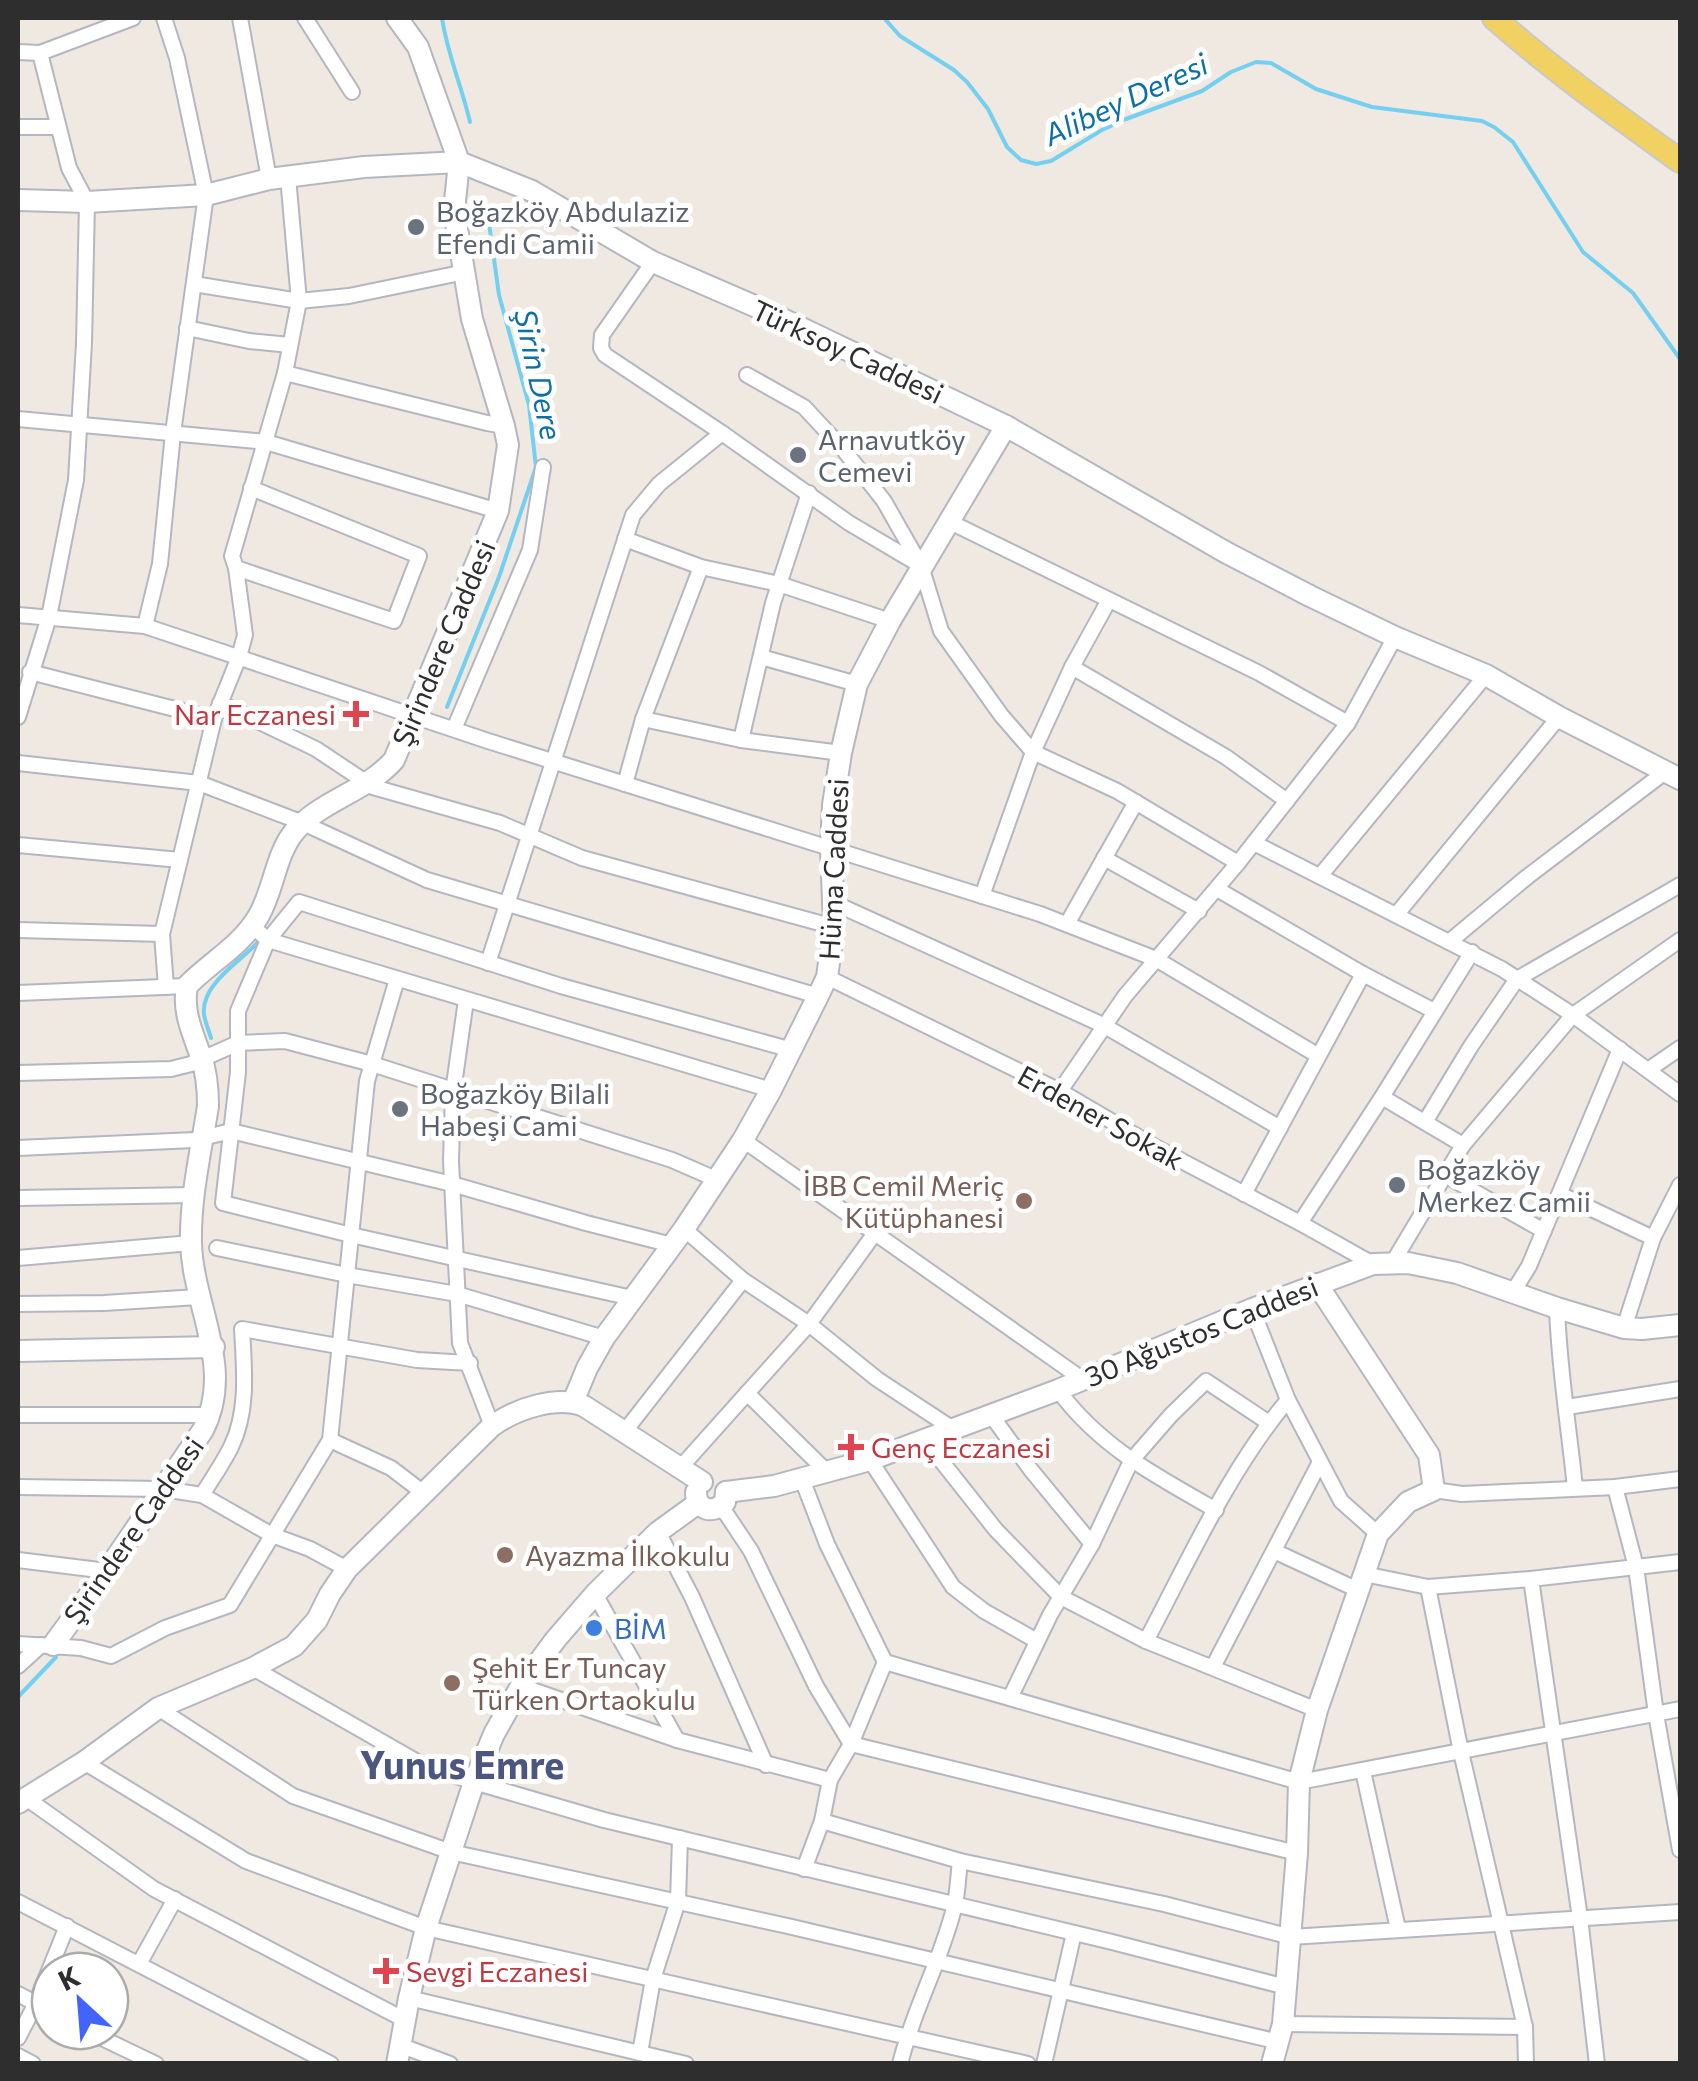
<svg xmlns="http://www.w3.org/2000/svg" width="1698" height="2081" font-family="Commissioner,sans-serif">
<rect width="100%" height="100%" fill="#efe9e1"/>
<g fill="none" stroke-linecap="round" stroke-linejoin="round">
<g stroke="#75cff0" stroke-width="4">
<path d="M442,18C447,53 462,87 470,122"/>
<polyline points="884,18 900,36 954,70 967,82 988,109 1007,147 1021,160 1036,164 1051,161 1102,130 1126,119 1202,91 1231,72 1256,62 1271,63 1316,89 1372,107 1482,121 1494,127 1513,142 1583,252 1633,293 1680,359"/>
<polyline points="447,707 499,577 536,467 529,405 499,295 488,216"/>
<path d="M211,1038C209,1031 205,1022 204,1014C201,984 240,962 257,943"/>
<polyline points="18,1697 56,1657"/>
</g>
<defs>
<g id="street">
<polyline points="240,18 269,179"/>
<polyline points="305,18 352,92"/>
<polyline points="18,52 40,53 133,18"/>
<polyline points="18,127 58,127"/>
<polyline points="653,262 602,335 601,348 605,355 722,433 849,523 920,565"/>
<polyline points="194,284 299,301 349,296 465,272"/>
<polyline points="187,328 249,341 290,345"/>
<polyline points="285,373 487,423 504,426"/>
<polyline points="747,375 804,407 843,449 884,501 921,566 941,631 1001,715 1033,752 1117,791 1238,863"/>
<polyline points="18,419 266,442 498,511"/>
<polyline points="948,521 1259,673 1348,723"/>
<polyline points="625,539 701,567 779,584 890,621"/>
<polyline points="236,568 394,621 419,556 251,488"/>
<polyline points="18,615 145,626 488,741 1040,914 1156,959 1317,1055"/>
<polyline points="145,626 160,564 173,433 206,195 177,58 164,18"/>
<polyline points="761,657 857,684"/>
<polyline points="1072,667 1109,600"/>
<polyline points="30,672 214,719"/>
<polyline points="220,703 316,749 373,787 500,823 582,858 834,927"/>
<polyline points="18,717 49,617 76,480 84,343 87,202 69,168 40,53"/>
<polyline points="643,719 741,740 841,753"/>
<polyline points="454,729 530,550 543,467"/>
<polyline points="741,740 773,603 809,493"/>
<polyline points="18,763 199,783 303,823 427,880 818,996"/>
<polyline points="625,784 643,719 701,567"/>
<polyline points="1254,843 1502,969 1573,1015 1680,1094"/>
<polyline points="18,845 180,860"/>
<polyline points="1104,858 1199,911"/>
<polyline points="1320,876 1486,675"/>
<polyline points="1217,889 1363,974 1434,1011"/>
<polyline points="982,896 1033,752 1072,667 1226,757 1287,801"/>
<polyline points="834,903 1103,1025 1280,1128"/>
<polyline points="1396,915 1559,717"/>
<polyline points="1067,924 1136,802"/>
<polyline points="252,926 268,940 771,1090"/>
<polyline points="18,930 162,934"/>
<polyline points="1449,942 1527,877 1665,772"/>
<polyline points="488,963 633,515 659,484 722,433"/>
<polyline points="827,977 1060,1091 1157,1148 1300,1223 1373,1264"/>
<polyline points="166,987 162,934 214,719 239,657 245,635 236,568 232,556 285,373 299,301 288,177"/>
<polyline points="18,993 187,986"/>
<polyline points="466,1000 453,1092 451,1161 460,1343 492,1426"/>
<polyline points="1648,1070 1680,1048"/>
<polyline points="18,1073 171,1069 191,1064 238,1043 285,1041 372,1064 672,1160 718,1180"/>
<polyline points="1060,1091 1125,996 1238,863 1348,723 1395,637"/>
<polyline points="1382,1097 1463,1145"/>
<polyline points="1425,1122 1471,1046 1517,979 1680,885"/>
<polyline points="743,1140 1082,1379"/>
<polyline points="18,1148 194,1140 231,1131 452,1184 586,1223 672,1245"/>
<polyline points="1445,1175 1544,1231"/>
<polyline points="1244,1194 1363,974"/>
<polyline points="1560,1194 1653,1238"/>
<polyline points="18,1198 194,1195"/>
<polyline points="1300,1223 1382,1097 1472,952"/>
<polyline points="684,1229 743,1280 809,1324 877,1379 953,1429"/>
<polyline points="217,1248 347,1275 457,1294 604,1338"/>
<polyline points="18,1258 191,1243"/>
<polyline points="1393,1262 1463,1145 1573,1015 1680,940"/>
<polyline points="1513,1292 1529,1266 1620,1049"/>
<polyline points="632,1298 351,1235 223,1203 238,1072 238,1011 268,940 299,902 561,986 792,1050"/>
<polyline points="18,1304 104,1303 198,1297"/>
<path d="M1557,1308C1559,1369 1569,1428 1575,1488"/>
<polyline points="1252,1309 1288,1400 1341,1501 1378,1534"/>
<polyline points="1624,1328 1653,1238 1680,1185"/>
<path d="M1058,1390C1100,1447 1156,1476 1216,1510"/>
<polyline points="747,1393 827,1472"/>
<polyline points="1567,1407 1680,1389"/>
<polyline points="18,1415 211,1415"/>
<polyline points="991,1415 1031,1470 1092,1544"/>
<polyline points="625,1431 743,1280"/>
<polyline points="924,1439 996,1530 1061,1597 1146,1641 1317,1710"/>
<polyline points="330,1440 391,1468 425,1494"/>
<polyline points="870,1460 953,1587 984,1611 1037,1641"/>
<polyline points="680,1468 809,1324 875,1233"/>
<polyline points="802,1479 827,1544 885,1662 1299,1782 1680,1709"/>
<polyline points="18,1487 163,1489 202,1495 272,1535 310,1549 347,1569"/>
<polyline points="1615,1487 1636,1567 1656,1714 1680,1850"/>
<polyline points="1434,1490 1462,1494 1615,1487 1680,1479"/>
<path d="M202,1495C212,1479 223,1463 231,1447C249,1410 244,1368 242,1329L417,1360L470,1363"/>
<polyline points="721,1506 751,1551 816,1686 851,1744 1297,1853"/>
<polyline points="658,1532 692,1597 766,1765"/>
<polyline points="1274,1551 1358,1590"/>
<polyline points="18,1560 107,1571"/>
<polyline points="1364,1574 1428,1587 1531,1579 1680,1562"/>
<polyline points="1531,1579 1580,1918 1597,2064"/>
<polyline points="1428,1587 1461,1752 1525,2027 1526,2064"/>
<polyline points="595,1594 677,1740"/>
<path d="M1146,1641C1188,1562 1230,1468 1288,1400"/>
<polyline points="18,1644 81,1648 111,1656 165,1628 230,1605 330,1440 367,1081 397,979"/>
<polyline points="18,1666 41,1645"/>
<polyline points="1213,1667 1320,1462"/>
<polyline points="253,1668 421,1764 474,1782 604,1820 1112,1942 1286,1987"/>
<polyline points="521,1686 677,1740 830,1780"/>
<polyline points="1010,1698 1050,1615 1092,1544 1131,1461 1171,1415 1206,1381 1269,1423"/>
<polyline points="158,1708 293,1796 451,1852 792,1927 1279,2042"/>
<polyline points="84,1762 246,1861 426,1928 1028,2064"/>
<polyline points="1363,1771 1398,1929"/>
<polyline points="26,1798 154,1889 405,2020"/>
<polyline points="822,1821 960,1861 1164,1904 1291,1937 1680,1912"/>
<polyline points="804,1869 822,1821 830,1780 851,1744 885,1662"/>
<polyline points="18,1902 331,2064"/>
<polyline points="139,1964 175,1899"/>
<polyline points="18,1994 50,2011"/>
<polyline points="409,1998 686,2064"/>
<polyline points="1283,2024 1525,2027"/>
<polyline points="87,2031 156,2064"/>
<polyline points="18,2038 36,2003 67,1926"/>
<polyline points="402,2046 450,2064"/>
<polyline points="640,2053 653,1979 678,1901 680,1838"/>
<polyline points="18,2056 33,2064"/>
<path d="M900,2064C913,2010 941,1961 954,1908C958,1893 958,1876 960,1861"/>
<polyline points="1044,2064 1074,1933"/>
</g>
<g id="secondary">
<polyline points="18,200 87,202 206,195 269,179 364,167 459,162 532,191 653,262 766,311 1006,426 1227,553 1310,596 1395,637 1486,675 1559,717 1680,779"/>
<polyline points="18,1351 214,1347"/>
<polyline points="573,1402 587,1368 604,1338 684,1229 743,1140 771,1090 818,996 827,977 834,927 831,848 833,805 841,753 857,684 890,621 1006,426"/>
<path d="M696,1492C696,1510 713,1515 725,1502L726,1492"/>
<polyline points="726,1492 774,1486 870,1460 1058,1390 1252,1309 1373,1264 1408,1263 1457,1273 1557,1308 1624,1328 1642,1329 1680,1325"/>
<path d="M53,1645L107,1571L203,1430C235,1368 193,1307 191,1243C190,1197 201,1151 208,1106C208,1089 207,1073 201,1057C193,1033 182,1012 187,986C210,962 240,947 258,917C274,890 275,856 294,832C321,800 366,792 394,760L498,511L508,445L504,426L472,319L454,211L459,162L418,47L397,18"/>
<path d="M18,1803L84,1762L158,1708L253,1668L294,1646L317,1620L330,1594L347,1569L492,1426C516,1409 556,1395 584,1406L702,1482"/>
<polyline points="397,2064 409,1998 426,1928 474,1782 494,1734 521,1686 556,1639 595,1594 658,1532 698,1503"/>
<polyline points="1272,2064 1283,2024 1297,1853 1299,1782 1317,1710 1378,1534 1408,1502 1434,1490 1429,1455 1317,1284"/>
</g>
<path id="primary" d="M1494,18C1553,70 1616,115 1680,161"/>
</defs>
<use href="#street" stroke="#b4b7c1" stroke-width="18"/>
<use href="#secondary" stroke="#b4b7c1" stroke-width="24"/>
<use href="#primary" stroke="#c9c9c9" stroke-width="26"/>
<use href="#street" stroke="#fff" stroke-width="14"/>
<use href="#secondary" stroke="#fff" stroke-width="20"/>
<use href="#primary" stroke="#f2d163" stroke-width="22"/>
</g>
<g fill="#6b7280" stroke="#fff" stroke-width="4">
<circle cx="416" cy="227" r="10"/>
<circle cx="798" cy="455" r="10"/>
<circle cx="400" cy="1109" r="10"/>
<circle cx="1397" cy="1185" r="10"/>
</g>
<g fill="#e0444e" stroke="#fff" stroke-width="4">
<path d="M351 699h10v10h10v10h-10v10h-10v-10h-10v-10h10z"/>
<path d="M846 1432h10v10h10v10h-10v10h-10v-10h-10v-10h10z"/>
<path d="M381 1956h10v10h10v10h-10v10h-10v-10h-10v-10h10z"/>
</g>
<g fill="#8d6e63" stroke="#fff" stroke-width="4">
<circle cx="1024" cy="1201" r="10"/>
<circle cx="505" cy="1555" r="10"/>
<circle cx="452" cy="1683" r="10"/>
</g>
<circle fill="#3f7fe0" stroke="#fff" stroke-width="4" cx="594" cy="1628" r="10"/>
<g text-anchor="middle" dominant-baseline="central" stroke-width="10" stroke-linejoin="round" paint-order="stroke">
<g font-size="28" fill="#5b616d" stroke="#fff" text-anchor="start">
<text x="436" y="211">Boğazköy Abdulaziz<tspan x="436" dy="32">Efendi Camii</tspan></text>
<text x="818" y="439">Arnavutköy<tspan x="818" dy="32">Cemevi</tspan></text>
<text x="420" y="1093">Boğazköy Bilali<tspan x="420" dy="32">Habeşi Cami</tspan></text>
<text x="1417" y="1169">Boğazköy<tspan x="1417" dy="32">Merkez Camii</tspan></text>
</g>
<g font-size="28" fill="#2e2e2e" stroke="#fff">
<text transform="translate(848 351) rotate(25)">Türksoy Caddesi</text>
<text transform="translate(443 643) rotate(-67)">Şirindere Caddesi</text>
<text transform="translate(833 869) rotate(-87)">Hüma Caddesi</text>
<text transform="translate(1101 1117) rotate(29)">Erdener Sokak</text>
<text transform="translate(1201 1331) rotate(-22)">30 Ağustos Caddesi</text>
<text transform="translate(133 1530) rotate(-55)">Şirindere Caddesi</text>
</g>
<g font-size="28" fill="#be3a42" stroke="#fff" text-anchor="start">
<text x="336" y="714" text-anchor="end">Nar Eczanesi</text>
<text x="871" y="1447">Genç Eczanesi</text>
<text x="406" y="1971">Sevgi Eczanesi</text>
</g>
<g font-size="28" fill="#785e54" stroke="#fff" text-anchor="start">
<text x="1004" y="1185" text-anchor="end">İBB Cemil Meriç<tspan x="1004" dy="32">Kütüphanesi</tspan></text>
<text x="525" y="1555">Ayazma İlkokulu</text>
<text x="472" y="1667">Şehit Er Tuncay<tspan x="472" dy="32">Türken Ortaokulu</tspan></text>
</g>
<g font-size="28" fill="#366cbe" stroke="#fff" text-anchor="start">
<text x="614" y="1628">BİM</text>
</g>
<g font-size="30" font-style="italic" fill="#0d6fa3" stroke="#fff">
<text transform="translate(1125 98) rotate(-25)">Alibey Deresi</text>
<text transform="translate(540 374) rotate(78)">Şirin Dere</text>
</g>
<g font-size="38" font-weight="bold" fill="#4d5680" stroke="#fff">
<text x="462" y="1763">Yunus Emre</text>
</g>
</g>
<rect width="1698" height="2081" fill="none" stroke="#2e2e2e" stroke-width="40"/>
<g transform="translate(80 2001) rotate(334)"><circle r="48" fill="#ffffff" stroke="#ababab" stroke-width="2.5"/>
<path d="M0-8L18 38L0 25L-18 38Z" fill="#4264fb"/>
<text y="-15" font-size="28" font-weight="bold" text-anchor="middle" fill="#2e2e2e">K</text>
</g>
</svg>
